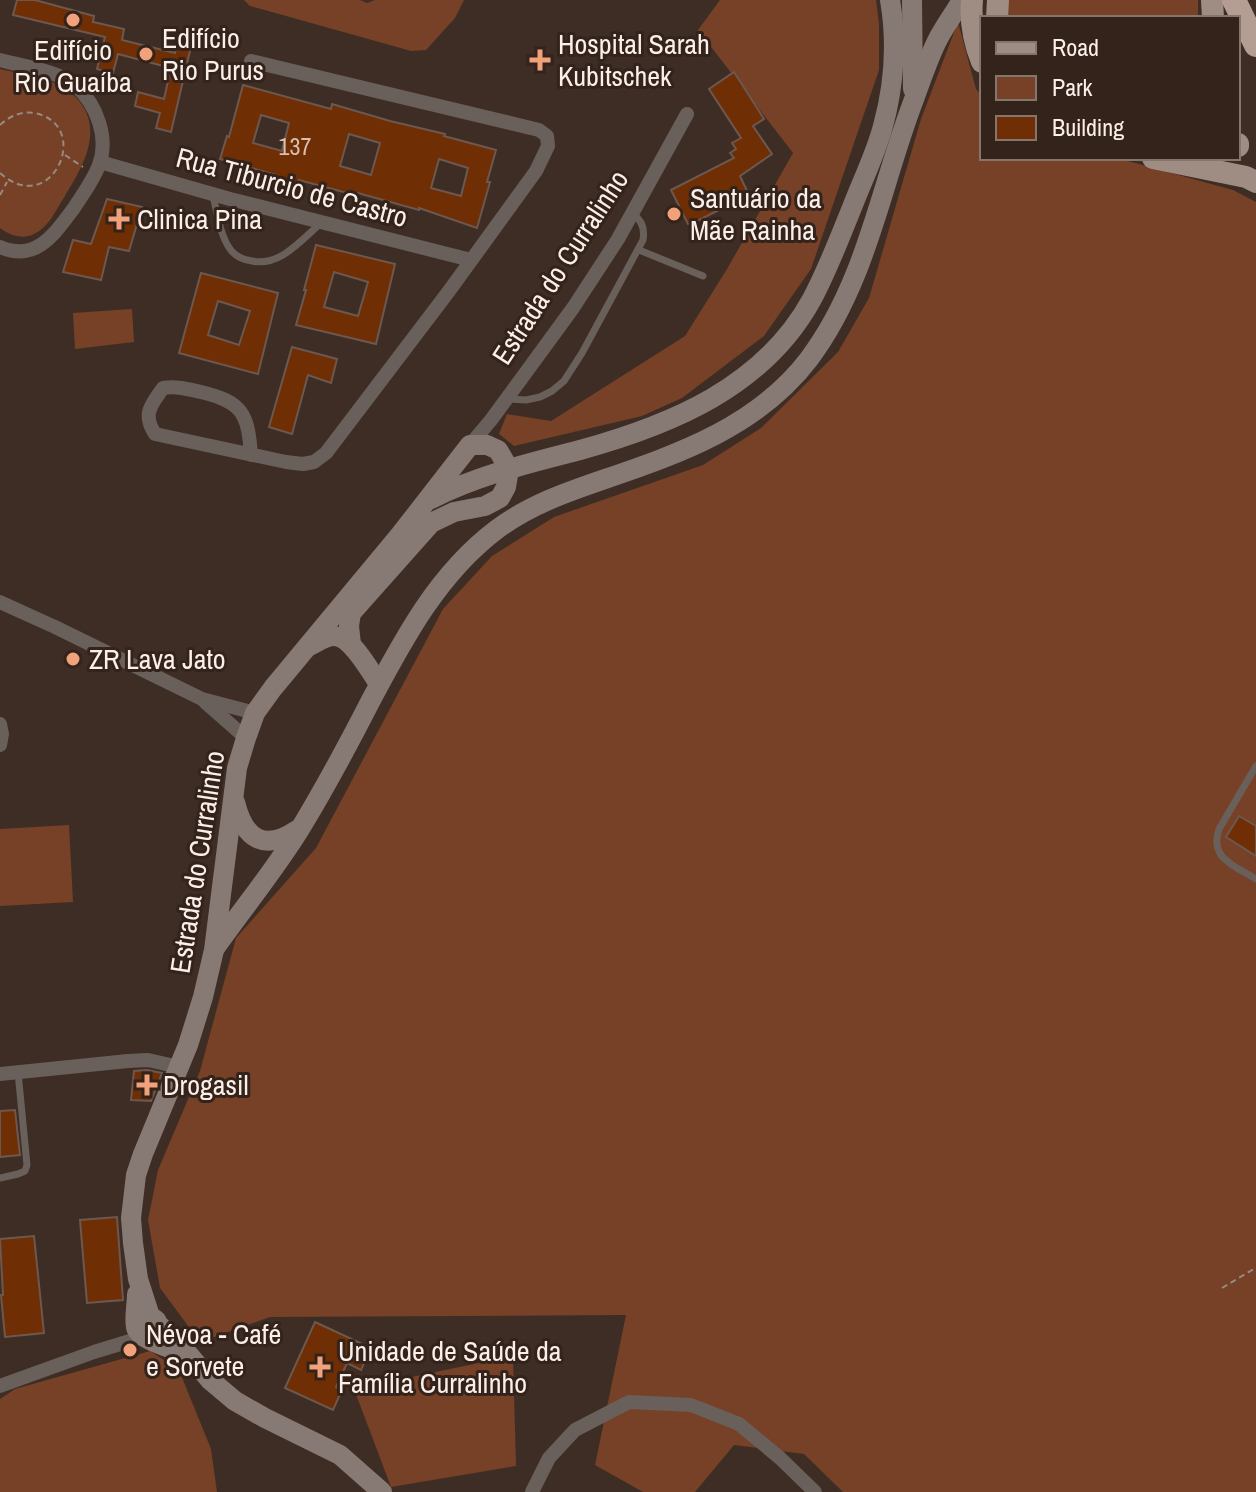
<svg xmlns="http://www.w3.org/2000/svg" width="1256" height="1492" font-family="'Archivo Narrow',sans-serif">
<rect width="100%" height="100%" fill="#3e2d24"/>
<g fill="#764126">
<polygon points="244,0 360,0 367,3 375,0 464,0 455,18 426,50 411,51 250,6"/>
<polygon points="720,0 876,0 879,24 879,70 811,269 764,336 682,398 642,416 514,446 499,434 507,414 551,421 685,336 727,269 793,153 698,30"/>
<polygon points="1007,0 1198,0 1198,18 1006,18"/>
<polygon points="958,22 976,89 982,96 982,158 1117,158 1233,190 1256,202 1256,1492 843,1492 804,1454 734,1445 695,1492 643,1492 595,1465 626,1315 270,1317 200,1342 160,1288 148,1220 158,1170 200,1071 236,938 316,848 443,609 492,556 554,517 703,465 761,428 838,352 869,298 921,119"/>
<path d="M0,69C14,72 56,81 65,88C109,120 87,160 65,196C56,210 49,227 34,234C23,240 9,235 0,228Z"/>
<polygon points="132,309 134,342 75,349 73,313"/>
<polygon points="69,825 73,902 0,906 0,829"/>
<polygon points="150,1351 179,1370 211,1449 217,1492 0,1492 0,1399 15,1389"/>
<polygon points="513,1356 516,1466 391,1487 354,1389"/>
</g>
<g fill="#6f2e03" stroke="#6c584f" stroke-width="2" fill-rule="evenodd">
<polygon points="17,0 35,0 94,16 93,22 124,29 122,40 175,53 180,33 193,38 171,132 156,128 160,113 135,106 138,92 164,99 171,68 118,54 113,73 97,69 105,37 13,15"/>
<polygon points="734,72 764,119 753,126 772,154 740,176 749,195 693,223 692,222 688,224 671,190 734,158 730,153 736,149 732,143 741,138 709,89"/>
<path d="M243,85L331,109L332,104L390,121L445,134L444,136L496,150L487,182H490L477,228L419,208V210L358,193V196L299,180L298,185L275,178L276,175L220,159L227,136L229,137ZM261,115L289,123L282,151L253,143ZM349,134L380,143L371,175L340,166ZM439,159L468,168L461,196L431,188Z"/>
<polygon points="107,199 142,207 129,251 109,247 101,280 63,272 73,240 91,244"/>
<path d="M316,245L395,264L376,344L296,325L306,290H304ZM334,272L368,282L358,316L324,307Z"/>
<path d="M201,273L278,293L258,374L179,353ZM218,301L250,311L239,345L208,335Z"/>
<polygon points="292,347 337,359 331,383 308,375 292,434 269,427"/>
<polygon points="1239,816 1256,826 1256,856 1226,837"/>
<polygon points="147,1070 162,1073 151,1101 131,1100 134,1071"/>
<polygon points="15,1110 20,1155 0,1157 0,1111"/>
<polygon points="117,1217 123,1300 87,1303 80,1220"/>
<polygon points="34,1236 44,1333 5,1337 1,1295 3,1295 0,1239"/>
<polygon points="315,1322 371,1348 361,1370 347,1363 336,1387 342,1390 333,1410 285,1388"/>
</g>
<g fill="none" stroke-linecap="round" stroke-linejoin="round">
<g stroke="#988981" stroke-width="2" stroke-dasharray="6 4" stroke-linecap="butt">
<path d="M0,125C10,116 21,111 34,113C94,124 52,220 0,173"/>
<polyline points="65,155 83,167"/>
<polyline points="0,195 7,182"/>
<polyline points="1222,1288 1252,1270 1256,1271"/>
</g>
<g stroke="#69605b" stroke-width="7">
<path d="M213,196C217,212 220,235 230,249C235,256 244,260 252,261C280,267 301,240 320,224"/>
<polyline points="639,250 703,276"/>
<path d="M508,399L526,400L540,397L552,391L564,381L582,353L643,240C645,228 642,220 633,214"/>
<path d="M1256,766L1219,829C1209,859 1235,866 1256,879"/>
<polyline points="0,1178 18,1174 25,1171 27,1165 18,1072"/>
</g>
<g stroke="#69605b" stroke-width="14">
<path d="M0,60C22,66 59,71 76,86C97,105 109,138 99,165C93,181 83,194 74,208C55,233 36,263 0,247"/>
<polyline points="100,162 230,199 471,260"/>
<polyline points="470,445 491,420 573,308 618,239 687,114"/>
<path d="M251,455C248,414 243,402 201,392C188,389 177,386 163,388C151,405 142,414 155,434L286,462L303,464L314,462L326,453L449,291L536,171L548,146L547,136L539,130L251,61"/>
<polyline points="0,602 55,627 202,699 255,713"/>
<polyline points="205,702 246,738"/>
<polyline points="0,724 2,734 0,745"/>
<polyline points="0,1074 128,1061 148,1060 179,1067"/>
<polyline points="0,1386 94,1352 143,1337"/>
<polyline points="532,1492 549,1458 575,1430 629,1402 691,1405 739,1424 780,1458 815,1492"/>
</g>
<g stroke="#877973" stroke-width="20">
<polyline points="912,0 913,89"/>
<path d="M431,499C478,475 530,463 580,450C671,425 764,387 812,299C828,269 840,237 853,205C863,179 876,153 883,126C894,86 897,41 890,0"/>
<polyline points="351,644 349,626 351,613 431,523 454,512 485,506 500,498 506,487 509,469 498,450 487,445 470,445 400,535 273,688 255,713 246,738 237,768 214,950 203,997 188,1045 143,1154 136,1175 131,1218 133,1243 138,1279 150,1316 156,1320 158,1324 189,1355 210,1380 235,1401 265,1418 340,1455 382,1492"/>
<path d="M309,646C316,643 324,637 332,636C351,634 369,670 379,684"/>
<path d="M235,802C244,839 264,852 297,830"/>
<path d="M215,948C244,907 278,866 303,824C327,784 349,743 370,702C404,638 438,574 496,530C529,505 567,492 605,479C681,453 758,426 809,359C866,283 880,189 913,102C920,83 927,62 936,43C943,28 954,14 962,0"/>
<path d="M137,1294C137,1304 134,1317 136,1327C138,1339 170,1348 182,1352"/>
</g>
<g stroke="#9f8d84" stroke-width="22">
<path d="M972,0C970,22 974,42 982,62"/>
<polyline points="1212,0 1213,18"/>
<polyline points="997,18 998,0"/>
<polyline points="1238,144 1238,146"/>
<polyline points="1153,158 1246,177 1256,182"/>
</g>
<polyline stroke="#b49e94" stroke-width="24" points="1234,0 1256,45"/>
</g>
<g fill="#f1a27b" stroke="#34231b" stroke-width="3">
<circle cx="73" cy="20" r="8"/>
<circle cx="146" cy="54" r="8"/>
<path d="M536 48h8v8h8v8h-8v8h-8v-8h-8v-8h8z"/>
<circle cx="674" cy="214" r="8"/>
<path d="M115 207h8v8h8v8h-8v8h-8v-8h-8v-8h8z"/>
<circle cx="73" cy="659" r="8"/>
<path d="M143 1073h8v8h8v8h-8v8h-8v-8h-8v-8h8z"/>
<circle cx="130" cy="1350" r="8"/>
<path d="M316 1355h8v8h8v8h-8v8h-8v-8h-8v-8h8z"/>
</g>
<g text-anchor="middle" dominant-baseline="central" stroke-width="6" stroke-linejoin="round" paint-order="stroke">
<g font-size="24" fill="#d8bfb0">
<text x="295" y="146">137</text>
</g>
<g font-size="28" fill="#fbefe9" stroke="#34231b" text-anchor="start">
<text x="162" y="38">Edifício<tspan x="162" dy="32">Rio Purus</tspan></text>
<text x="558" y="44">Hospital Sarah<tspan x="558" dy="32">Kubitschek</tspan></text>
<text x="73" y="50" text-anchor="middle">Edifício<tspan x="73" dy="32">Rio Guaíba</tspan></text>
<text x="690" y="198">Santuário da<tspan x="690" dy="32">Mãe Rainha</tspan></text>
<text x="137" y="219">Clinica Pina</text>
<text x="89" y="659">ZR Lava Jato</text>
<text x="163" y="1085">Drogasil</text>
<text x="146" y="1334">Névoa - Café<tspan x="146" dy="32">e Sorvete</tspan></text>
<text x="338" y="1351">Unidade de Saúde da<tspan x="338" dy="32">Família Curralinho</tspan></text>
</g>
<g font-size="28" fill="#fbefe9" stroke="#34231b">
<text transform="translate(292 187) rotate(15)">Rua Tiburcio de Castro</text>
<text transform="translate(560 267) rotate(-57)">Estrada do Curralinho</text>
<text transform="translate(197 862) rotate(-81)">Estrada do Curralinho</text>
</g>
</g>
<rect x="980" y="16" width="260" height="144" fill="#34231b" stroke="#84756d" stroke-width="2"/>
<rect x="996" y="42" width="40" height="12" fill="#9f8d84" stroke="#84756d" stroke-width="2"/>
<text x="1052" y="56" font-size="24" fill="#fbefe9">Road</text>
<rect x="996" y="76" width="40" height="24" fill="#764126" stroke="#84756d" stroke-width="2"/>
<text x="1052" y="96" font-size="24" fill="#fbefe9">Park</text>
<rect x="996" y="116" width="40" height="24" fill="#6f2e03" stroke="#84756d" stroke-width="2"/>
<text x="1052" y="136" font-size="24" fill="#fbefe9">Building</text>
</svg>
